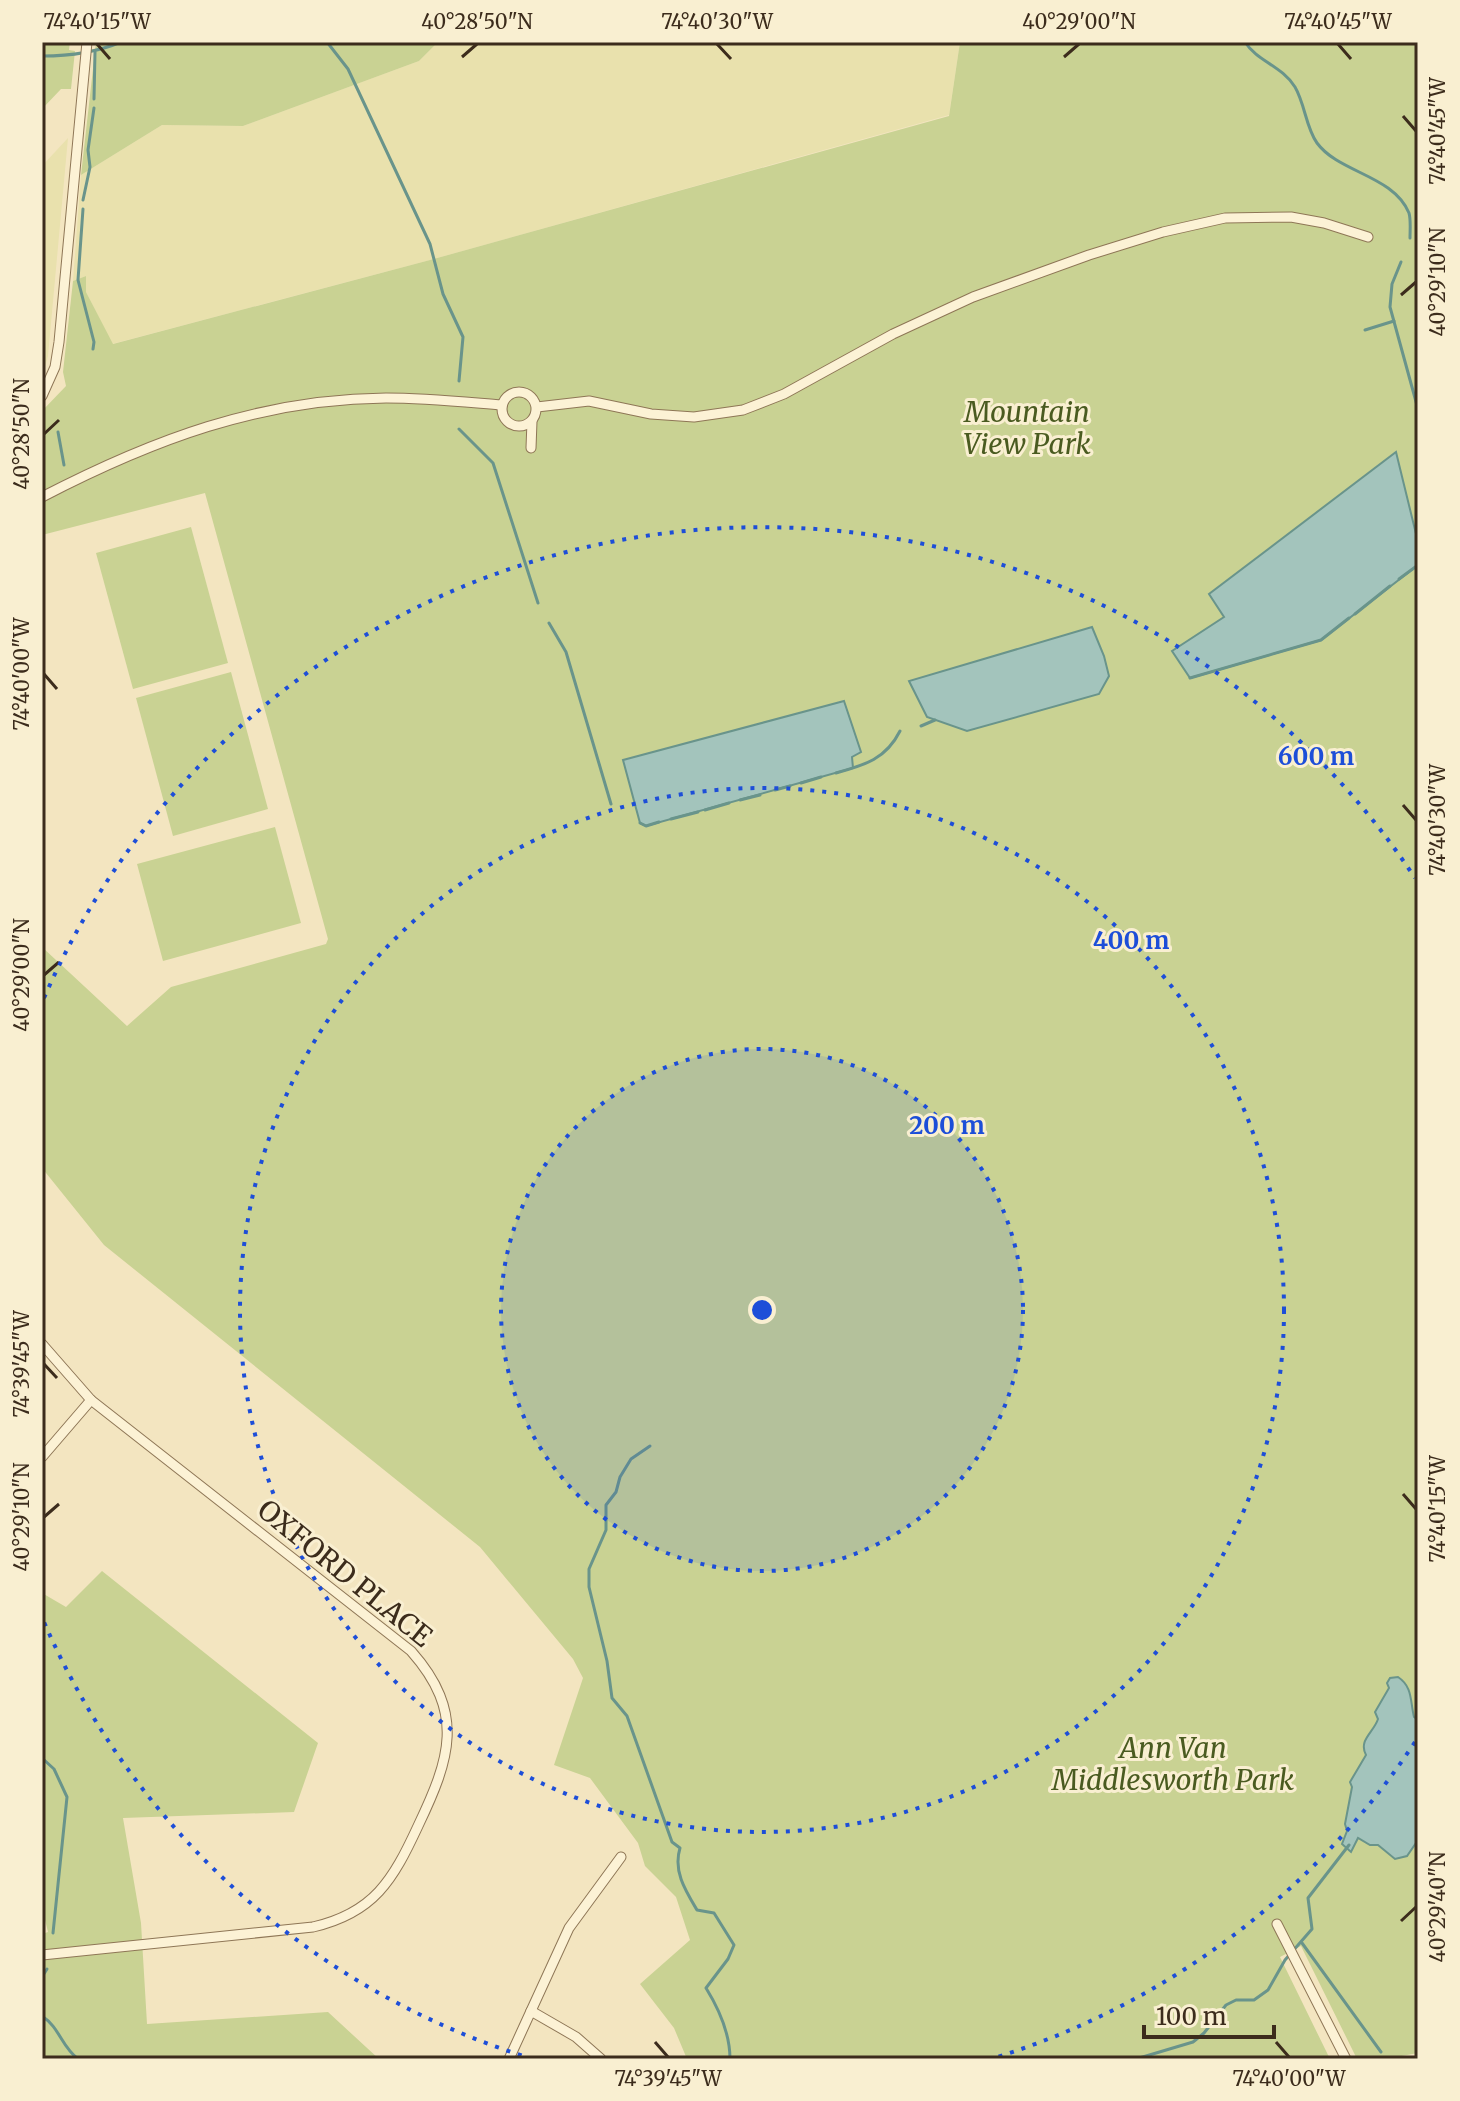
<svg xmlns="http://www.w3.org/2000/svg" width="1460" height="2101" font-family="Merriweather,serif">
<rect width="100%" height="100%" fill="#f3e5c0"/>
<g fill="#e9e1ad">
<polygon points="438,42 960,42 949,115 430,260 112,344 86,292 86,276 73,281 81,175 162,125 243,126 419,61"/>
<polygon points="68,138 48,356 42,378 42,166"/>
</g>
<g fill="#c9d293">
<polygon points="42,42 70,42 69,50 75,51 71,89 61,89 42,109"/>
<polygon points="96,42 438,42 419,61 243,126 162,125 81,175"/>
<polygon points="960,42 1418,42 1418,2053 1385,2059 1357,2059 1301,1946 1280,1957 1329,2057 1322,2059 687,2059 674,2028 640,1984 690,1940 676,1897 645,1866 638,1843 590,1778 554,1765 583,1678 573,1659 480,1547 104,1245 42,1168 42,947 127,1026 171,987 326,944 328,939 205,493 42,535 42,411 66,386 63,372 73,281 86,276 86,292 113,344 430,260 949,116"/>
<polygon points="191,527 228,663 133,689 96,553"/>
<polygon points="231,672 268,809 173,836 136,698"/>
<polygon points="275,827 301,923 163,961 137,864"/>
<polygon points="102,1571 318,1743 294,1812 123,1818 141,1923 147,2024 328,2012 379,2059 42,2059 42,1934 48,1932 42,1908 42,1593 66,1607"/>
</g>
<g fill="#a3c4bc" stroke="#69948b" stroke-width="2">
<polygon points="1396,452 1418,542 1418,565 1321,640 1190,678 1172,651 1224,617 1209,594"/>
<polygon points="1092,627 1104,656 1109,676 1099,694 967,731 927,717 909,681"/>
<polygon points="844,701 861,752 852,757 853,768 646,826 640,823 623,760"/>
<path d="M1398,1677C1413,1687 1410,1701 1414,1717L1418,1720V1840L1407,1856L1395,1859L1378,1845H1370L1358,1838L1351,1852L1342,1844L1347,1831L1345,1824L1352,1787L1350,1782L1366,1755C1358,1740 1374,1732 1378,1719L1375,1712L1389,1688L1387,1683L1390,1678Z"/>
</g>
<g fill="none" stroke-linecap="round" stroke-linejoin="round">
<g stroke="#69948b" stroke-width="3">
<polyline points="253,42 265,42"/>
<polyline points="327,42 348,69 430,244 443,294 463,337 459,381"/>
<path d="M1245,42C1257,61 1282,66 1295,87C1305,104 1306,128 1317,143C1339,173 1393,175 1409,213C1411,220 1410,230 1410,238"/>
<path d="M42,56C70,56 95,53 121,42"/>
<polyline points="94,99 95,52"/>
<polyline points="83,200 90,167 88,150 94,108"/>
<polyline points="83,209 78,280 94,342 93,349"/>
<polyline points="1401,262 1392,284 1390,307 1418,409"/>
<polyline points="1365,330 1394,321"/>
<polyline points="459,429 493,463 538,603"/>
<polyline points="58,432 64,465"/>
<polyline points="1399,579 1418,565"/>
<polyline points="1355,614 1390,586"/>
<polyline points="549,623 566,652 611,804"/>
<polyline points="1190,678 1321,640 1349,618"/>
<polyline points="921,726 935,720"/>
<path d="M836,773C865,765 886,759 900,731"/>
<polyline points="801,783 821,777"/>
<polyline points="775,790 790,786"/>
<polyline points="740,800 760,795"/>
<polyline points="705,810 729,803"/>
<polyline points="671,819 698,812"/>
<polyline points="640,823 646,826 659,822"/>
<path d="M650,1446L631,1459L620,1477L616,1492L606,1505V1530L589,1569V1587L607,1661L612,1698L627,1716L672,1842L680,1848C673,1871 685,1890 697,1910L714,1913L734,1945L728,1959L706,1988C719,2009 730,2034 730,2059"/>
<polyline points="42,1758 54,1769 67,1797 53,1933"/>
<polyline points="1302,1943 1381,2052"/>
<polyline points="42,1977 47,1969"/>
<path d="M42,2016C60,2028 61,2046 78,2059"/>
<polyline points="1136,2059 1193,2042 1204,2033 1226,2005 1236,2000 1254,2000 1268,1990 1285,1960 1312,1929 1308,1898 1349,1845"/>
</g>
<defs>
<g id="minor">
<circle cx="519" cy="409" r="17"/>
<polyline points="42,396 55,367 59,342 87,42"/>
<polyline points="537,407 589,401 651,414 694,417 743,410 784,394 893,334 973,297 1089,255 1163,232 1225,218 1291,217 1324,223 1368,237"/>
<polyline points="531,448 532,421"/>
<path d="M42,497C152,440 260,399 386,398C425,398 464,402 502,405"/>
<path d="M42,1344L91,1400L411,1651C466,1713 450,1759 418,1826C393,1880 374,1913 313,1927L42,1955"/>
<polyline points="42,1457 91,1400"/>
<polyline points="1277,1924 1346,2059"/>
<polyline points="531,2011 576,2037 601,2059"/>
<polyline points="509,2059 569,1928 621,1857"/>
</g>
</defs>
<use href="#minor" stroke="#8e7656" stroke-width="11"/>
<use href="#minor" stroke="#fcf2d5" stroke-width="9"/>
</g>
<path fill="none" stroke="#3c2c1c" stroke-width="3" d="M97,44L110,59M717,44L731,59M1338,44L1351,59M462,57L477,44M1064,57L1079,44M1403,116L1416,131M1401,295L1416,282M44,434L59,420M44,674L57,689M1403,805L1416,820M44,975L59,962M44,1364L57,1378M1403,1494L1416,1509M44,1517L59,1504M1401,1921L1416,1907M655,2042L668,2057M1276,2042L1289,2057"/>
<circle cx="762" cy="1310" r="261" fill="#1d4ed8" fill-opacity=".12"/>
<g fill="none" stroke="#1d4ed8" stroke-width="4" stroke-dasharray="4 8">
<circle cx="762" cy="1310" r="261"/>
<circle cx="762" cy="1310" r="522"/>
<path d="M1415 1742A783 783 0 0 1 991 2059M533 2059A783 783 0 0 1 44 1622M44 998A783 783 0 0 1 1415 878"/>
</g>
<g text-anchor="middle" dominant-baseline="central" stroke-width="6" stroke-linejoin="round" paint-order="stroke">
<g font-size="28" font-style="italic" fill="#4a5b20" stroke="#f9efd1">
<text x="1027" y="412">Mountain<tspan x="1027" dy="32">View Park</tspan></text>
<text x="1173" y="1748">Ann Van<tspan x="1173" dy="32">Middlesworth Park</tspan></text>
</g>
<g font-size="28" fill="#3c2c1c" stroke="#f9efd1">
<text transform="translate(345 1573) rotate(39)">OXFORD PLACE</text>
</g>
</g>
<circle cx="762" cy="1310" r="12" fill="#1d4ed8" stroke="#f9efd1" stroke-width="4"/>
<g font-size="24" text-anchor="middle" font-weight="bold" fill="#1d4ed8" stroke="#f9efd1" stroke-width="6" stroke-linejoin="round" paint-order="stroke">
<text x="1316" y="765">600 m</text>
<text x="1131" y="949">400 m</text>
<text x="947" y="1134">200 m</text>
</g>
<rect width="1460" height="2101" fill="none" stroke="#f9efd1" stroke-width="88"/>
<path d="M1144 2025v12h130v-12" fill="none" stroke="#3c2c1c" stroke-width="4"/>
<text x="1156" y="2025" font-size="24" fill="#3c2c1c" stroke="#f9efd1" stroke-width="6" paint-order="stroke">100 m</text>
<rect x="44" y="44" width="1372" height="2013" fill="none" stroke="#3c2c1c" stroke-width="3"/>
<g font-size="20" text-anchor="middle" fill="#3c2c1c">
<text x="97" y="29">74°40'15"W</text>
<text x="477" y="29">40°28'50"N</text>
<text x="717" y="29">74°40'30"W</text>
<text x="1079" y="29">40°29'00"N</text>
<text x="1338" y="29">74°40'45"W</text>
<text transform="translate(1438 131) rotate(-90)" y="7">74°40'45"W</text>
<text transform="translate(1438 282) rotate(-90)" y="7">40°29'10"N</text>
<text transform="translate(22 434) rotate(-90)" y="7">40°28'50"N</text>
<text transform="translate(22 674) rotate(-90)" y="7">74°40'00"W</text>
<text transform="translate(1438 820) rotate(-90)" y="7">74°40'30"W</text>
<text transform="translate(22 975) rotate(-90)" y="7">40°29'00"N</text>
<text transform="translate(22 1364) rotate(-90)" y="7">74°39'45"W</text>
<text transform="translate(1438 1509) rotate(-90)" y="7">74°40'15"W</text>
<text transform="translate(22 1517) rotate(-90)" y="7">40°29'10"N</text>
<text transform="translate(1438 1907) rotate(-90)" y="7">40°29'40"N</text>
<text x="668" y="2086">74°39'45"W</text>
<text x="1289" y="2086">74°40'00"W</text>
</g>
</svg>
